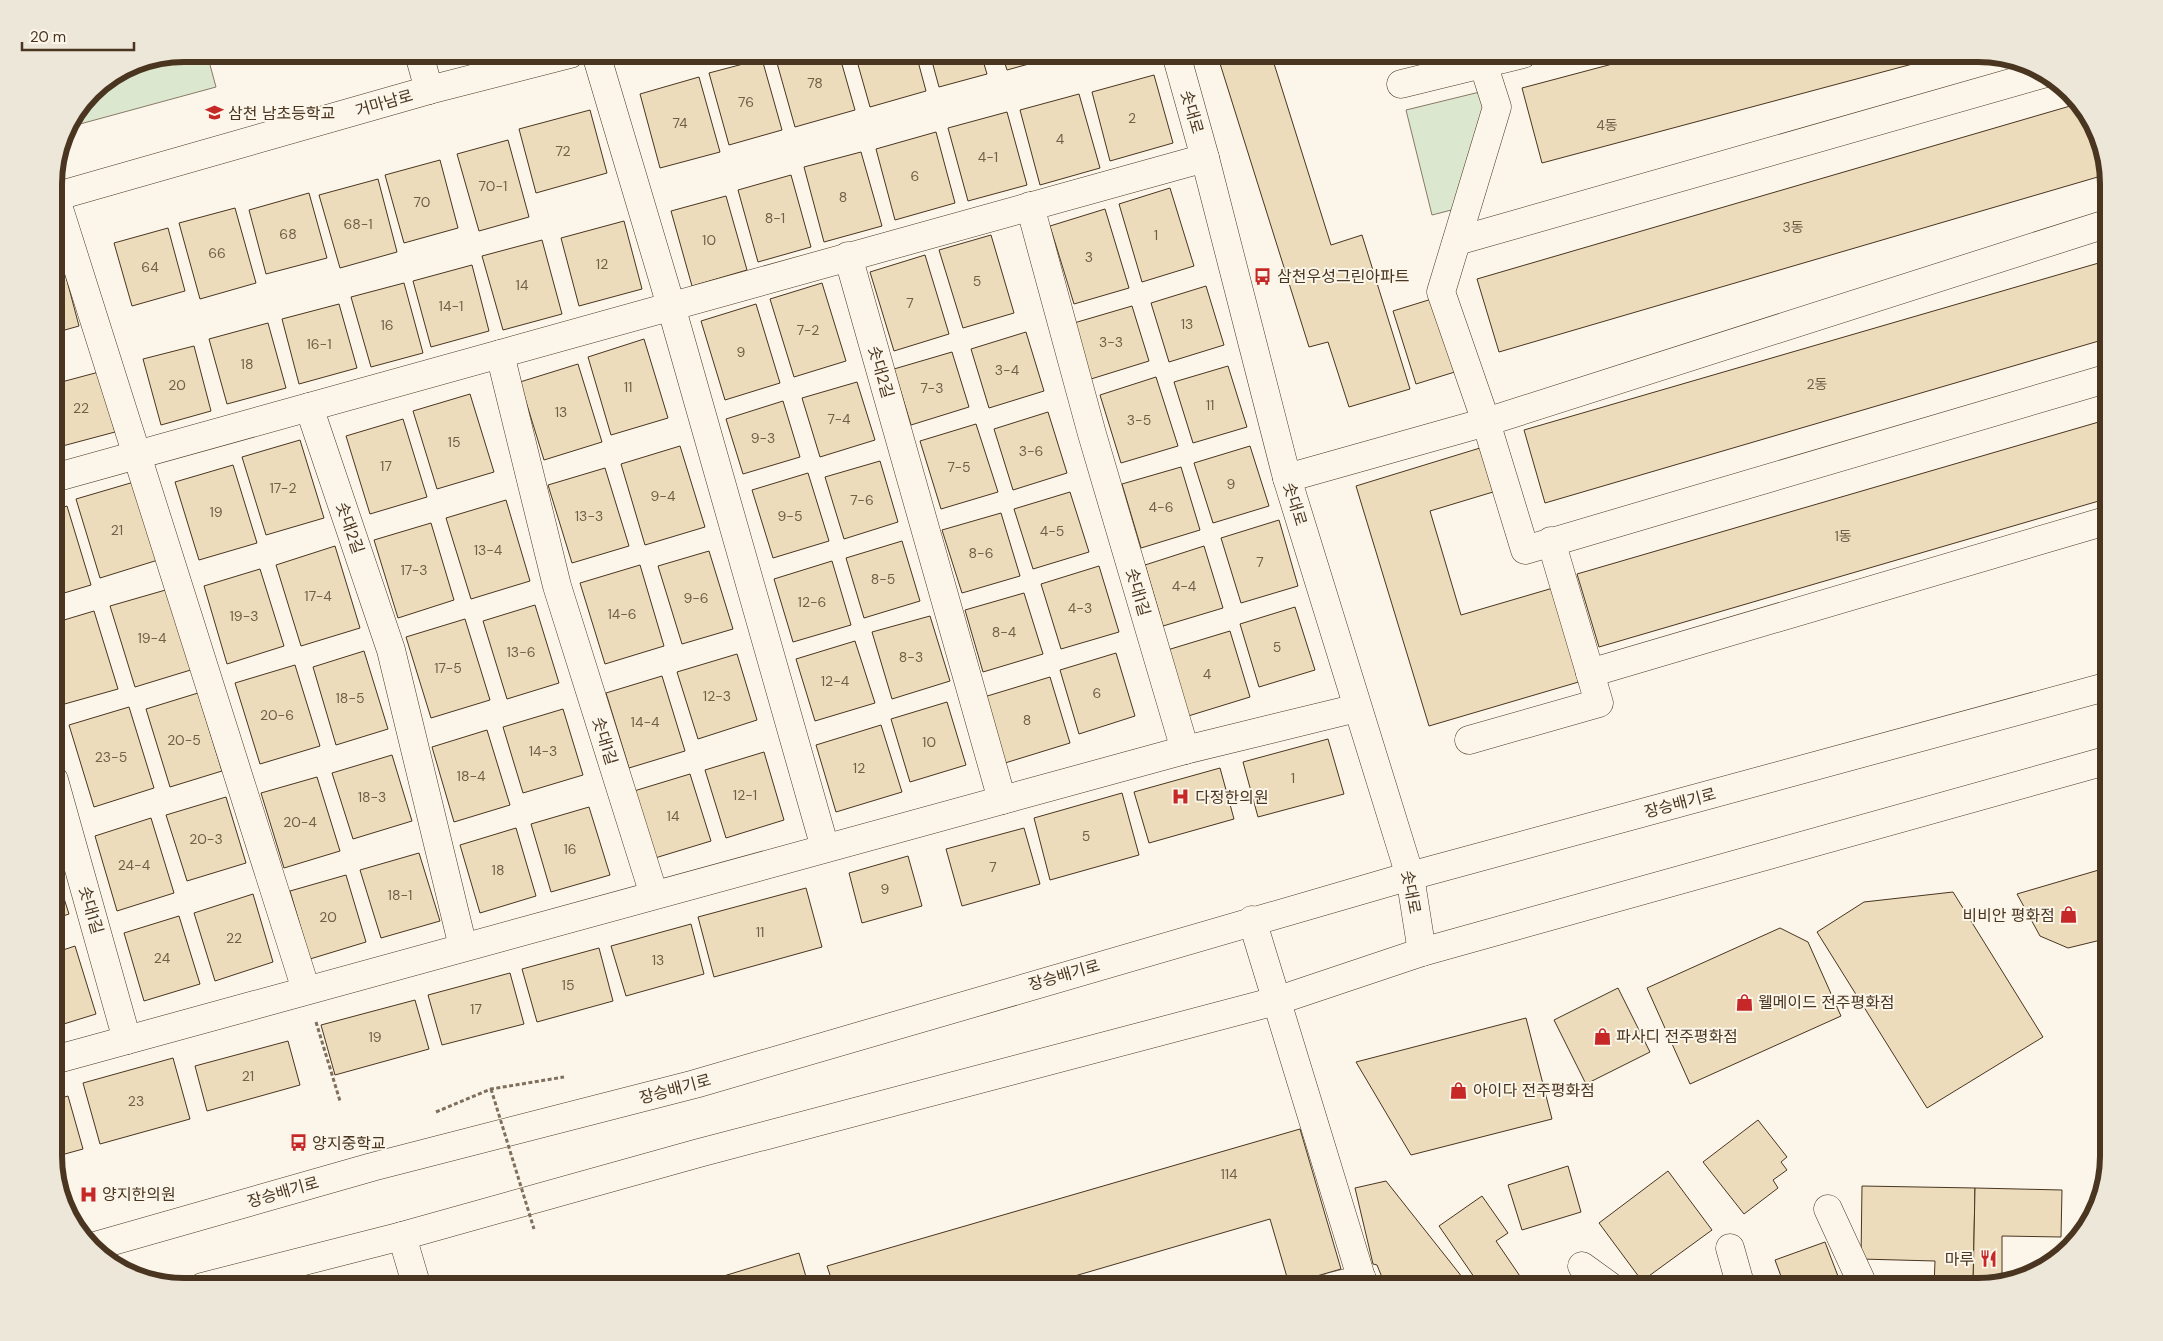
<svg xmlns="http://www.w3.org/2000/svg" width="2163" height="1341" font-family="'DM Sans','Noto Sans KR',sans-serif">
<rect width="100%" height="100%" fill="#fbf6e9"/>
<g fill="#dce7d0" stroke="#887966">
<polygon points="184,54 207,54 216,87 69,127 92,92 134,64"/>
<polygon points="1492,89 1467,206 1432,215 1406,110"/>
</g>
<g fill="#ecdcbc" stroke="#4a3520">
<polygon points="784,54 839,54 855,110 795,127 775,56"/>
<polygon points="855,54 916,54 926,91 870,107"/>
<polygon points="930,54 981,54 987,74 939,87"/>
<polygon points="1002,54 1065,54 1007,70"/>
<polygon points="1217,54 1271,54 1331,245 1362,235 1410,389 1349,407 1328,342 1309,347"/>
<polygon points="1650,54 1950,54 1542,163 1522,88"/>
<polygon points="762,59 782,130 729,145 709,73"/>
<polygon points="1154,75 1173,143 1110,161 1092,92"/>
<polygon points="699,77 720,152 660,168 640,94"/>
<polygon points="1079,94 1100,168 1040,185 1020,110"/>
<polygon points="2077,104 2092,119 2108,174 1499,352 1477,279"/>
<polygon points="590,110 607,173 536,193 519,129"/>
<polygon points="1007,112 1027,185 968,201 948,128"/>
<polygon points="936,132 955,203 895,220 876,149"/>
<polygon points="508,140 529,217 479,231 457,154"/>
<polygon points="861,152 882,226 824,242 804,167"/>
<polygon points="440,160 458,228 404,243 385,175"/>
<polygon points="791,175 811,247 758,262 738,190"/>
<polygon points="378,179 397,252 340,268 319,195"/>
<polygon points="1170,188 1194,266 1142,282 1119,204"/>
<polygon points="309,193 327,258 266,274 249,210"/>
<polygon points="726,196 747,270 692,286 671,211"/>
<polygon points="235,208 256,283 200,299 179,223"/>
<polygon points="1105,209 1129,288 1074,304 1050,226"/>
<polygon points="624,221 642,289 579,306 561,238"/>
<polygon points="168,228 185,291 132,306 114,243"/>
<polygon points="991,235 1014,313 963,328 939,250"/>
<polygon points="542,240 562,314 503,330 482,256"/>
<polygon points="925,255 949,334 894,351 870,272"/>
<polygon points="61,258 79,326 54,333 54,259"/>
<polygon points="2109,260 2109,338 1545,503 1524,430"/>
<polygon points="472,265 489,331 431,347 413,281"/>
<polygon points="404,283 423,353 371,367 351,297"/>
<polygon points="822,283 846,361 794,377 770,299"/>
<polygon points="1206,286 1224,345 1169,362 1151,303"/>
<polygon points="1435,298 1458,371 1416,384 1393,311"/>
<polygon points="339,304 357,368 299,384 282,319"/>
<polygon points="756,304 780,383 725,400 701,321"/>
<polygon points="1132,306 1149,361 1091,379 1074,323"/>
<polygon points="268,323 286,388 227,404 209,339"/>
<polygon points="1026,332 1044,391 989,408 971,349"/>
<polygon points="644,339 668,418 611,435 588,357"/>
<polygon points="194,346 211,411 161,425 143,359"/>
<polygon points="952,352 969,407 911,425 894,369"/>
<polygon points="578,364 602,442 544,460 520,382"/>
<polygon points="1228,366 1247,427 1193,443 1174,382"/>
<polygon points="99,372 115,432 55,448 54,384"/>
<polygon points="1156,377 1178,446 1121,463 1100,395"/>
<polygon points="857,382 875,440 820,457 802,398"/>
<polygon points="470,394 494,472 437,489 413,411"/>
<polygon points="783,401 800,457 743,474 726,419"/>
<polygon points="1048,412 1067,473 1013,490 994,429"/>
<polygon points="403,419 427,497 370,514 346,436"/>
<polygon points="2109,419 2109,498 1599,647 1577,574"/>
<polygon points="976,424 998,492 941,509 920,441"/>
<polygon points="300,440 324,518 266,535 242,457"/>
<polygon points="680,446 705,527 645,545 621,464"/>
<polygon points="1250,446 1269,506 1213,523 1194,463"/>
<polygon points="1480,448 1493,492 1430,511 1461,615 1553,588 1582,681 1429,726 1356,486"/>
<polygon points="880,461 898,522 844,539 825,477"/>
<polygon points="233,465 257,543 199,560 175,482"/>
<polygon points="1181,467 1200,530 1141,548 1122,484"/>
<polygon points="605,468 629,546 572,563 548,485"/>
<polygon points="808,473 829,541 773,558 752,490"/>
<polygon points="134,482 158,560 100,578 76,499"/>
<polygon points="1070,492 1089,552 1033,569 1014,509"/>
<polygon points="506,500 530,581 471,599 446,518"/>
<polygon points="67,506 91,585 54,596 54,510"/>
<polygon points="1001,513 1020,576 962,593 942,530"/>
<polygon points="1279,520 1298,586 1241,603 1221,538"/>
<polygon points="431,523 454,600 398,618 374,540"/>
<polygon points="902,541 920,601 864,618 846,558"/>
<polygon points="335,546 360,628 301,646 276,565"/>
<polygon points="1204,546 1223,608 1163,626 1145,565"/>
<polygon points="709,551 733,629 682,644 658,566"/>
<polygon points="832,561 851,625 793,642 774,579"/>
<polygon points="640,565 664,646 605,664 580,583"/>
<polygon points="1099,566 1119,632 1061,649 1041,584"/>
<polygon points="260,569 284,646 227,664 204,586"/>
<polygon points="169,589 194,669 135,687 110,606"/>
<polygon points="1024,593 1043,654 983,672 965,610"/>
<polygon points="535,605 559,683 507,699 483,621"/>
<polygon points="1295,607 1315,670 1259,687 1240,624"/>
<polygon points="94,611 118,689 61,705 54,682 54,623"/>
<polygon points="930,616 950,681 892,699 872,632"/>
<polygon points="465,619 490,700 431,718 406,637"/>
<polygon points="1230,631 1250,697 1185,717 1164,651"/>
<polygon points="855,641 875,703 815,721 796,659"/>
<polygon points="364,651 388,729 336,745 313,667"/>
<polygon points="1116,653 1135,716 1079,734 1060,670"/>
<polygon points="737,654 757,720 698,739 677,672"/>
<polygon points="295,665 320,746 260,764 235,683"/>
<polygon points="662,676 685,751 629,768 606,693"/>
<polygon points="1050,677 1070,743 1005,763 984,697"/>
<polygon points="198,693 222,771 170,787 146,709"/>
<polygon points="947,702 966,765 910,782 891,719"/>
<polygon points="129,707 154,788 94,807 69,725"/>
<polygon points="563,709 583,775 523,793 503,727"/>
<polygon points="881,725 902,792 836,812 816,745"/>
<polygon points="487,730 510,805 454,822 432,747"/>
<polygon points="1328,739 1344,794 1258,817 1243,762"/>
<polygon points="764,752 784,820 726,838 705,770"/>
<polygon points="392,755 412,821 353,839 332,773"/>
<polygon points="1220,768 1234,819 1149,843 1134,792"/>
<polygon points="690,774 711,841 655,858 634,791"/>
<polygon points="317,777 340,851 284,868 261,793"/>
<polygon points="1122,793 1139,855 1050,880 1034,818"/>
<polygon points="226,797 246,863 187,881 166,815"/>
<polygon points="589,807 610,875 551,892 531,824"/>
<polygon points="151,818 174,893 117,911 95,836"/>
<polygon points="516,828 536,896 480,913 460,845"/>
<polygon points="1024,828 1040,884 962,906 946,849"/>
<polygon points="419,853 440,921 381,938 360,870"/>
<polygon points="908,856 922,906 862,923 849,873"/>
<polygon points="54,867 69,914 54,919"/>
<polygon points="2109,867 2109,938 2068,948 2040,936 2017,894"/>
<polygon points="346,875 366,942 310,959 290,891"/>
<polygon points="806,888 822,947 714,977 698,917"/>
<polygon points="1953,892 2043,1037 1927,1108 1817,932 1864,902"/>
<polygon points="253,894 273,962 215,981 194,913"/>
<polygon points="179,916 200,984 144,1001 124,933"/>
<polygon points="691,924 704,974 626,996 611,946"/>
<polygon points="1780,928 1808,942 1841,1016 1690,1084 1647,988"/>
<polygon points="75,946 96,1014 54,1027 54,953"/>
<polygon points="599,948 613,1001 537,1022 522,969"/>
<polygon points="510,973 524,1024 442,1045 428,995"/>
<polygon points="1618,988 1650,1052 1586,1084 1554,1020"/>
<polygon points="415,1000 429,1049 335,1075 321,1025"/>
<polygon points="1526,1018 1552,1119 1411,1155 1356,1062"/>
<polygon points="288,1041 300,1085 207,1111 195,1066"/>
<polygon points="173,1058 190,1119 100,1144 83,1083"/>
<polygon points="68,1096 83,1149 54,1157 54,1100"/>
<polygon points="1758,1120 1787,1157 1781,1162 1787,1170 1773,1180 1778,1188 1744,1214 1703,1162"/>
<polygon points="1300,1129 1341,1269 1289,1284 1270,1219 1037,1287 834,1287 827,1266"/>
<polygon points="1568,1166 1581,1212 1522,1230 1508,1185"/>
<polygon points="1668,1171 1712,1230 1642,1281 1599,1223"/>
<polygon points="1386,1181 1470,1287 1386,1287 1377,1265 1373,1264 1355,1188"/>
<polygon points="1862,1186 1975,1188 1973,1287 1934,1287 1935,1261 1861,1259"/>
<polygon points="1975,1188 2062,1190 2061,1237 2002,1236 2002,1281 1979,1287 1973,1287"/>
<polygon points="1482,1196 1508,1233 1496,1241 1524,1282 1516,1287 1481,1287 1439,1226"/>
<polygon points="1825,1242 1841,1284 1833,1287 1785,1287 1775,1260"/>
<polygon points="799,1253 809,1287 691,1286"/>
<polygon points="1727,1279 1729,1287 1688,1287"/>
</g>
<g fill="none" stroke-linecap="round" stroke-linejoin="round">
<defs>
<g id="minor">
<polyline points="419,54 429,90"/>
<polyline points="596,54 671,306 825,848"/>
<polyline points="1176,54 1205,158 1287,478 1410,876 1422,952"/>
<polyline points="1480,54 1497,107 1441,292 1486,422 1525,550 2109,378"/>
<polyline points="1401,84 1523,54"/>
<polyline points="55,196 306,990"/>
<polyline points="54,197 429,90 570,54"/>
<polyline points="1030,206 1092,434 1185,750"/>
<polyline points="1457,241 2046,73"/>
<polyline points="848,256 1002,800"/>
<polyline points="500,354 557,586 654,895"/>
<polyline points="309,407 391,650 463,947"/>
<polyline points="54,478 1205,158"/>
<polyline points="1287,478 1486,422 2109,223"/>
<polyline points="1590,673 2109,520"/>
<polyline points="1469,740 1599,703 1551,541"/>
<polyline points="54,780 127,1040"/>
<polyline points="1252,920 1364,1287"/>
<polyline points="54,1060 1185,750 1357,708"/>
<polyline points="1828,1209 1864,1287"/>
<polyline points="402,1236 417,1287"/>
<polyline points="95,1246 372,1167 695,1084 1410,876 2109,686"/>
<polyline points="1730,1248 1741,1287"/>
<polyline points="1582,1266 1611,1287"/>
<polyline points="202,1287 402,1236 699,1153 1276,1001 1422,952 2109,760"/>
<polyline points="1331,1287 1362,1279"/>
</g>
</defs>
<use href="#minor" stroke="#4a3520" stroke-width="29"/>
<g stroke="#7f6f5c" stroke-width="3" stroke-dasharray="4 2.5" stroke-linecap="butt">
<polyline points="316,1022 340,1101"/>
<polyline points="436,1112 491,1089 564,1077"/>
</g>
<use href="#minor" stroke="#fbf6e9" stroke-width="28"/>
<polyline stroke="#7f6f5c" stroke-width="3" stroke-dasharray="4 2.5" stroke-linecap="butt" points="491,1089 534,1229"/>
</g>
<defs>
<symbol id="school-bare" viewBox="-9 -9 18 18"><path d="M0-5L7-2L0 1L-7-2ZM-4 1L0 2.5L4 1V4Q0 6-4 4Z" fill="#c62828" stroke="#fbf6e9" stroke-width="2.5" paint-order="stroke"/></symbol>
<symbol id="bus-bare" viewBox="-9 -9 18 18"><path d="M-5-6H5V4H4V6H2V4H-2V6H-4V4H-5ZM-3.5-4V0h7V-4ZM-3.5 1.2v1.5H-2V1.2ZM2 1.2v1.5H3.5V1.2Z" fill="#c62828" stroke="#fbf6e9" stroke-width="2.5" paint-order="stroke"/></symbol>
<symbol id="hospital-bare" viewBox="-9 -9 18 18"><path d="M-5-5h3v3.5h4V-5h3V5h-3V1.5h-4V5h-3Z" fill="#c62828" stroke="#fbf6e9" stroke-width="2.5" paint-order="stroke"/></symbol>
<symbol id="shop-bare" viewBox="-9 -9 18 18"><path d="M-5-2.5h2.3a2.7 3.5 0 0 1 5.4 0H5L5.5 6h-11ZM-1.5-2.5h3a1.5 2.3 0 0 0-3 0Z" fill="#c62828" stroke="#fbf6e9" stroke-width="2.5" paint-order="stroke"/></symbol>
<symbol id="restaurant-bare" viewBox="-9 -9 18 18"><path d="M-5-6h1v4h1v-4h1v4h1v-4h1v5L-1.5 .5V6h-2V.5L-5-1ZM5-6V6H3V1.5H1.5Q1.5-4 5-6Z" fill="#c62828" stroke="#fbf6e9" stroke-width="2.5" paint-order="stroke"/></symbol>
</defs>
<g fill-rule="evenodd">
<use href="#school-bare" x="202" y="100" width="25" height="25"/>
<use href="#bus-bare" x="1250" y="264" width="25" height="25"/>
<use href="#hospital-bare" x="1168" y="784" width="25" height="25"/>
<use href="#shop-bare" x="2056" y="902" width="25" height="25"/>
<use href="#shop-bare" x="1732" y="990" width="25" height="25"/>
<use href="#shop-bare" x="1590" y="1024" width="25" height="25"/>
<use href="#shop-bare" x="1446" y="1078" width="25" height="25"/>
<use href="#bus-bare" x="286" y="1130" width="25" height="25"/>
<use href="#hospital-bare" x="76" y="1182" width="25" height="25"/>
<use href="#restaurant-bare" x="1976" y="1246" width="25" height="25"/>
</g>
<g text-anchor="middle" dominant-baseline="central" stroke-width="4" stroke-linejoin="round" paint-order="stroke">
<g font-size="14" fill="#725f47">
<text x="815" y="83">78</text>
<text x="746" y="102">76</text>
<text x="1132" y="118">2</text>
<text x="680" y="123">74</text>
<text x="1607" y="125">4동</text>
<text x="1060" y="139">4</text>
<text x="563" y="151">72</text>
<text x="988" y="157">4-1</text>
<text x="915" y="176">6</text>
<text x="493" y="186">70-1</text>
<text x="843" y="197">8</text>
<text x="422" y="202">70</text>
<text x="775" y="218">8-1</text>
<text x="358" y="224">68-1</text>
<text x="1793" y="227">3동</text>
<text x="288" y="234">68</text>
<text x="1156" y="235">1</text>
<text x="709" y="240">10</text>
<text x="217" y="253">66</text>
<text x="1089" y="257">3</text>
<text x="602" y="264">12</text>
<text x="150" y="267">64</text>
<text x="977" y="281">5</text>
<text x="522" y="285">14</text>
<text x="910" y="303">7</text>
<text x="451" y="306">14-1</text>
<text x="1187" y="324">13</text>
<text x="387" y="325">16</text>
<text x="808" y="330">7-2</text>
<text x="1111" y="342">3-3</text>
<text x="319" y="344">16-1</text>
<text x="741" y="352">9</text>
<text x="247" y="364">18</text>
<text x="1007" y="370">3-4</text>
<text x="1817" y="384">2동</text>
<text x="177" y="385">20</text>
<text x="628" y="387">11</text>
<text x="932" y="388">7-3</text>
<text x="1210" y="405">11</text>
<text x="81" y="408">22</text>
<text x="561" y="412">13</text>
<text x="839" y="419">7-4</text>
<text x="1139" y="420">3-5</text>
<text x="763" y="438">9-3</text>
<text x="454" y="442">15</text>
<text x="1031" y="451">3-6</text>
<text x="386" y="466">17</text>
<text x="959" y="467">7-5</text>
<text x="1231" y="484">9</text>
<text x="283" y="488">17-2</text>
<text x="663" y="496">9-4</text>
<text x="862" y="500">7-6</text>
<text x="1161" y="507">4-6</text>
<text x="216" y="512">19</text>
<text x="589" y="516">13-3</text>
<text x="790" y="516">9-5</text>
<text x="117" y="530">21</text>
<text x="1052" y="531">4-5</text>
<text x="1843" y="536">1동</text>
<text x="488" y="550">13-4</text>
<text x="981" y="553">8-6</text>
<text x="1260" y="562">7</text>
<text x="414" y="570">17-3</text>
<text x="883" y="579">8-5</text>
<text x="1184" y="586">4-4</text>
<text x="318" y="596">17-4</text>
<text x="696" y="598">9-6</text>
<text x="812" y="602">12-6</text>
<text x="1080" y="608">4-3</text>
<text x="622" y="614">14-6</text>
<text x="244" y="616">19-3</text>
<text x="1004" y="632">8-4</text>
<text x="152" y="638">19-4</text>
<text x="1277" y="647">5</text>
<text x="521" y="652">13-6</text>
<text x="911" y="657">8-3</text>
<text x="448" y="668">17-5</text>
<text x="1207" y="674">4</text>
<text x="835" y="681">12-4</text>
<text x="1097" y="693">6</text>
<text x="717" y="696">12-3</text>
<text x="350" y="698">18-5</text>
<text x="277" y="715">20-6</text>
<text x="1027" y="720">8</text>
<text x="645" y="722">14-4</text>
<text x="184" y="740">20-5</text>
<text x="929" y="742">10</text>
<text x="543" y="751">14-3</text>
<text x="111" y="757">23-5</text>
<text x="859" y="768">12</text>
<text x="471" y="776">18-4</text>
<text x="1293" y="778">1</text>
<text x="745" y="795">12-1</text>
<text x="372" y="797">18-3</text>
<text x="673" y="816">14</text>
<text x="300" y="822">20-4</text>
<text x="1086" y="836">5</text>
<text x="206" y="839">20-3</text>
<text x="570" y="849">16</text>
<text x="134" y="865">24-4</text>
<text x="993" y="867">7</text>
<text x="498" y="870">18</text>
<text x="885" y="889">9</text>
<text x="400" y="895">18-1</text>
<text x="328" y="917">20</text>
<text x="760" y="932">11</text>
<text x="234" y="938">22</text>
<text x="162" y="958">24</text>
<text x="658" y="960">13</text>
<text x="568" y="985">15</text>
<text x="476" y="1009">17</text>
<text x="375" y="1037">19</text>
<text x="248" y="1076">21</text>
<text x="136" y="1101">23</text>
<text x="1229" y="1174">114</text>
</g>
<g font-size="16" fill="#4a3520" stroke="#fbf6e9">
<text transform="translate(384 103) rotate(-16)">거마남로</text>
<text transform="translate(1192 112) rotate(74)">솟대로</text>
<text transform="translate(881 372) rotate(74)">솟대2길</text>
<text transform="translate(1295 504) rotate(73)">솟대로</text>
<text transform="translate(350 528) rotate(71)">솟대2길</text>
<text transform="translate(1138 592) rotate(74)">솟대1길</text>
<text transform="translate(605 741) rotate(73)">솟대1길</text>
<text transform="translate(1680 803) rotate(-15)">장승배기로</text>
<text transform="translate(1411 892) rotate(79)">솟대로</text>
<text transform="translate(91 910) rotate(74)">솟대1길</text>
<text transform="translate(1064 975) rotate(-16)">장승배기로</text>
<text transform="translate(675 1089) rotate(-15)">장승배기로</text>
<text transform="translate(283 1192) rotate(-16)">장승배기로</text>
</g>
<g font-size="16" fill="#4a3520" stroke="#fbf6e9" text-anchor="start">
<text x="228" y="113">삼천 남초등학교</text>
<text x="1277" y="276">삼천우성그린아파트</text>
<text x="1195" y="797">다정한의원</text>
<text x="2055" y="915" text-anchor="end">비비안 평화점</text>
<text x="1758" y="1002">웰메이드 전주평화점</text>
<text x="1616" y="1036">파사디 전주평화점</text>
<text x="1473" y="1090">아이다 전주평화점</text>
<text x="312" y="1143">양지중학교</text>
<text x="102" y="1194">양지한의원</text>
<text x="1974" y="1259" text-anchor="end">마루</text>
</g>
</g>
<path d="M0 0H2163V1341H0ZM184 62H1978A122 122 0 0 1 2100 184V1156A122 122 0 0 1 1978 1278H184A122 122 0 0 1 62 1156V184A122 122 0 0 1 184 62Z" fill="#ede7d9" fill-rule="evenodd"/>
<path fill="none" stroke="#4a3520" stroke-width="6" d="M184 62H1978A122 122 0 0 1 2100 184V1156A122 122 0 0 1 1978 1278H184A122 122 0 0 1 62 1156V184A122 122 0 0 1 184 62Z"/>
<path d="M22 42v8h112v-8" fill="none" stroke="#4a3520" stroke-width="2.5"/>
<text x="30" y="42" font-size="15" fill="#4a3520" stroke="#fbf6e9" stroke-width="4" paint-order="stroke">20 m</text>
</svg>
